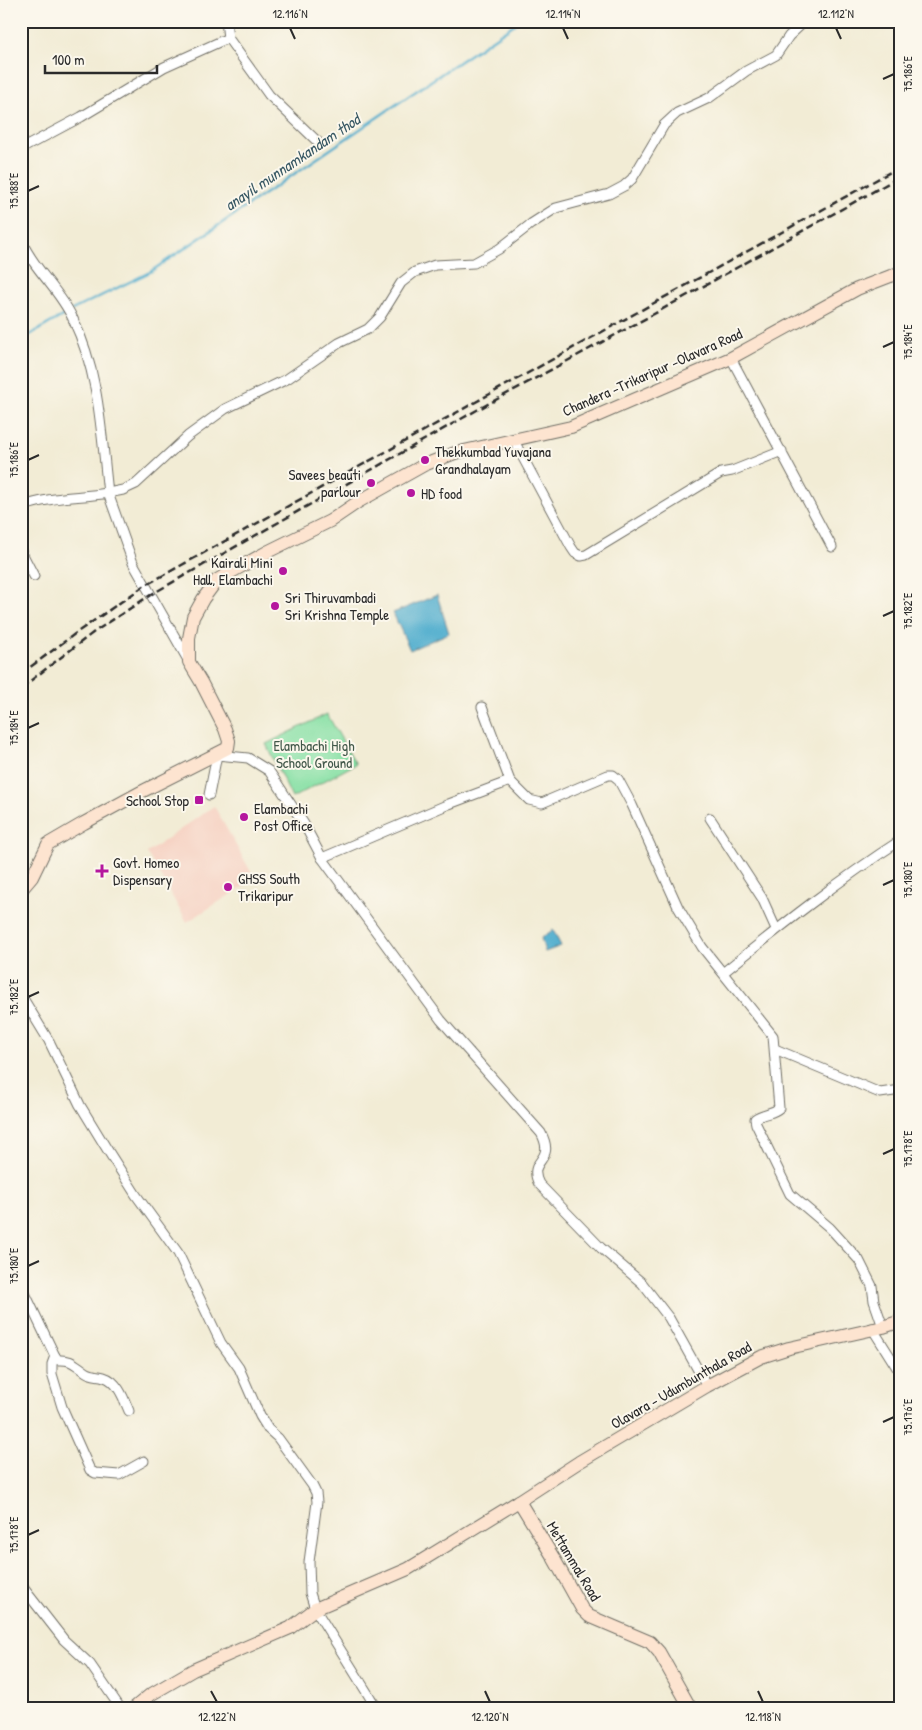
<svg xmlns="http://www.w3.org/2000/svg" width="922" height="1730" font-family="'Patrick Hand',sans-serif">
<rect width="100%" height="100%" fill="#fbf7ec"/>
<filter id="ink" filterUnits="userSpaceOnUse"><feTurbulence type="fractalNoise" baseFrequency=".02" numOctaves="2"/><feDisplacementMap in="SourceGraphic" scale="10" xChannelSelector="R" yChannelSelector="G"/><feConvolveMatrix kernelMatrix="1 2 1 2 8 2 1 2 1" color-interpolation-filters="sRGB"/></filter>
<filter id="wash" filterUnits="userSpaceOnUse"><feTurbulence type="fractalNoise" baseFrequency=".0096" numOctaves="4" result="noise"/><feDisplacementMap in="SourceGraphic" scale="20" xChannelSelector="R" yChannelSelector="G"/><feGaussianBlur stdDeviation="1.12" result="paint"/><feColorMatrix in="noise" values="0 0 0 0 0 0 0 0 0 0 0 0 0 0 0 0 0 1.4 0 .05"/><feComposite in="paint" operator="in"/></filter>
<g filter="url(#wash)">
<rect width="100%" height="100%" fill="#f2ecd5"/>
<polygon fill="#f6d2c3" points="214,806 255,879 187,922 147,853"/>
<polygon fill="#87e0a5" stroke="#598668" points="327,714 356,764 292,798 266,744"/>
<g fill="#50adce" stroke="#3e6c7c">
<polygon points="437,595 449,633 410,650 393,613"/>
<polygon points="553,930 561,946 545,952 541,938"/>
</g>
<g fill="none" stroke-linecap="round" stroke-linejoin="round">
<g stroke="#50adce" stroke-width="2.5">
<polyline points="72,310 150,272 519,21"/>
<polyline points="21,340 64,315"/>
</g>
</g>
</g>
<g filter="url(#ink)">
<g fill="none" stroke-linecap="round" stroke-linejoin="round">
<defs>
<g id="minor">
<polyline points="226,21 228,38 269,95 320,144"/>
<polyline points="21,149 81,117 164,67 228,38"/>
<path d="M21,240C34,270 60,290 73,319C100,375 101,433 108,493L123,490L136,484L188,436L225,409L287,379L339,343L368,329L380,317L401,283L415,272L435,265L474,263L499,249L531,224L556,208L609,194L624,186L632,179L664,125L677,113L709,98L746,71L776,55L789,36L805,21"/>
<polyline points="731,358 832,547"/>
<polyline points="514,441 571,547 575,553 581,556 586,555 721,473 732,471 782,451"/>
<path d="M21,507C50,496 79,498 108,493L133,563L188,660"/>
<polyline points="21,551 34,576"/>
<path d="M482,707L510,781L529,800L542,803L608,775H613L618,779L632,805L678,907L702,947L773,1036L779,1108C773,1114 762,1113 755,1119L756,1124L790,1194L830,1228L859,1260L872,1286L874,1301L883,1327"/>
<path d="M209,795L217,755L248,758L269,771L304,824L322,858L441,1020L541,1133C557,1163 526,1158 539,1184L601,1248L642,1283L669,1318L707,1386"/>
<polyline points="710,818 762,898 776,929"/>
<polyline points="322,858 449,804 510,781"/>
<path d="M724,972C781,926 839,880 901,840"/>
<polyline points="21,995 49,1041 80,1105 105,1146 136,1195 178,1253 221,1343 239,1368 260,1416 268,1429 278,1438 312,1485 316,1493 317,1502 309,1562 310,1593 315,1609 371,1699 378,1709"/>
<polyline points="775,1049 880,1093 901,1090"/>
<path d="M21,1285L55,1356L58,1360C72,1359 74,1364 86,1372C92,1376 98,1375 104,1377C118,1381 124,1399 129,1411"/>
<polyline points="872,1328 901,1374"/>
<polyline points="55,1356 52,1364 52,1374 62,1407 90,1470 95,1473 119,1475 144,1461"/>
<polyline points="21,1585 64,1640 90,1664 121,1709"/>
</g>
<g id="secondary">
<polyline points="21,890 32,877 48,844 84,823 143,791 228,748 229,741 225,729 201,682 189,662 189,638 193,617 203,599 217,580 267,552 330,521 358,502 424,465 455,453 571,427 731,358 857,289 901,272"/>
<polyline points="519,1501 553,1557 582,1609 589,1616 650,1642 659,1652 691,1709"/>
<polyline points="133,1709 150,1695 193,1670 290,1628 315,1609 408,1569 519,1501 579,1462 707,1386 761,1357 789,1348 883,1327 901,1321"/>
</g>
</defs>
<use href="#minor" stroke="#716f66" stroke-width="11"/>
<use href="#secondary" stroke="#716f66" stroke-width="14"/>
<use href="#minor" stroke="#fff" stroke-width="9"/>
<use href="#secondary" stroke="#fde4d0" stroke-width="12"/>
<g stroke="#2b2b2b" stroke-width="2.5" stroke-dasharray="8 4" stroke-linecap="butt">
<polyline points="21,674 76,633 144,586 901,166"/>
<polyline points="21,688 94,632 152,594 477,410 652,315 901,176"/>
</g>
</g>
</g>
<path fill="none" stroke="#2b2b2b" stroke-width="2" d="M290,28L295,39M563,28L568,39M836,28L841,39M883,79L894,74M28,191L39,186M883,347L894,342M28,460L39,455M883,616L894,611M28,728L39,723M883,885L894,880M28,997L39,992M883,1154L894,1149M28,1266L39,1261M883,1422L894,1417M28,1535L39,1530M211,1691L217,1702M485,1691L490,1702M758,1691L763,1702"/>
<g fill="#b5179e" stroke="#fbf7ec" stroke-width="2">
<circle cx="425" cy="460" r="5"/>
<circle cx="371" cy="483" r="5"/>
<circle cx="411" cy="493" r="5"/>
<circle cx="283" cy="571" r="5"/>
<circle cx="275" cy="606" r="5"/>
<rect x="194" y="795" width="10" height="10" rx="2.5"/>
<circle cx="244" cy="817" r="5"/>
<path d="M99.5 863.5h5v5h5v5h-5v5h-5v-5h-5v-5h5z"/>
<circle cx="228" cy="887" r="5"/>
</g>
<g text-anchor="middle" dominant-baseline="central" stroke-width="4" stroke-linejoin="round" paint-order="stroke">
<g font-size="15" fill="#2b2b2b" stroke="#fbf7ec">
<text transform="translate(652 372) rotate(-24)">Chandera -Trikaripur -Olavara Road</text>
<text transform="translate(681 1385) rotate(-30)">Olavara - Udumbunthala Road</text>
<text transform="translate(574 1561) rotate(59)">Mettammal Road</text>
</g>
<g font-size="15" fill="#2b2b2b" stroke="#fbf7ec" text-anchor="start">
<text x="435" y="451">Thekkumbad Yuvajana<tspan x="435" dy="17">Grandhalayam</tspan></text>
<text x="361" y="474" text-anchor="end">Savees beauti<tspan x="361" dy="17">parlour</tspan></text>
<text x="421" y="493">HD food</text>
<text x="273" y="562" text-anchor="end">Kairali Mini<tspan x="273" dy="17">Hall, Elambachi</tspan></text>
<text x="285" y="597">Sri Thiruvambadi<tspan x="285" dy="17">Sri Krishna Temple</tspan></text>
<text x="189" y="800" text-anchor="end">School Stop</text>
<text x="254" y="808">Elambachi<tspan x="254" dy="17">Post Office</tspan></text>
<text x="113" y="862">Govt. Homeo<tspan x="113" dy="17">Dispensary</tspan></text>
<text x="238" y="878">GHSS South<tspan x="238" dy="17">Trikaripur</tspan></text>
</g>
<g font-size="15" fill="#42584a" stroke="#fbf7ec">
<text x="314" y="745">Elambachi High<tspan x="314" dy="17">School Ground</tspan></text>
</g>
<g font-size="16" font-style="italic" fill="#385864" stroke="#fbf7ec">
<text transform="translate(292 162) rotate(-34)">anayil munnamkandam thod</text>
</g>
</g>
<rect width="922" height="1730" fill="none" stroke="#fbf7ec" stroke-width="55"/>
<path d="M45 65v8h112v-8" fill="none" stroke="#2b2b2b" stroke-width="2.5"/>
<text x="52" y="65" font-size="15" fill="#2b2b2b" stroke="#fbf7ec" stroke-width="4" paint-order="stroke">100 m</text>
<rect x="28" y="28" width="866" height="1674" fill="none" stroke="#2b2b2b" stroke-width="2"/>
<g font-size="12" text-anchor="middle" fill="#2b2b2b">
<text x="290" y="18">12.116°N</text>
<text x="563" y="18">12.114°N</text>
<text x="836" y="18">12.112°N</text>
<text transform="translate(908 74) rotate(-90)" y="4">75.186°E</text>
<text transform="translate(14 191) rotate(-90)" y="4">75.188°E</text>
<text transform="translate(908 342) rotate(-90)" y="4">75.184°E</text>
<text transform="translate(14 460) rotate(-90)" y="4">75.186°E</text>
<text transform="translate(908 611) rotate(-90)" y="4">75.182°E</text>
<text transform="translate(14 728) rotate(-90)" y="4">75.184°E</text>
<text transform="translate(908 880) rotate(-90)" y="4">75.180°E</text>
<text transform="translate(14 997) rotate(-90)" y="4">75.182°E</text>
<text transform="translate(908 1149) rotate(-90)" y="4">75.178°E</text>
<text transform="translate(14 1266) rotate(-90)" y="4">75.180°E</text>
<text transform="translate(908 1417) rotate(-90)" y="4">75.176°E</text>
<text transform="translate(14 1535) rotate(-90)" y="4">75.178°E</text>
<text x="217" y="1721">12.122°N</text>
<text x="490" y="1721">12.120°N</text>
<text x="763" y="1721">12.118°N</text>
</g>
</svg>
